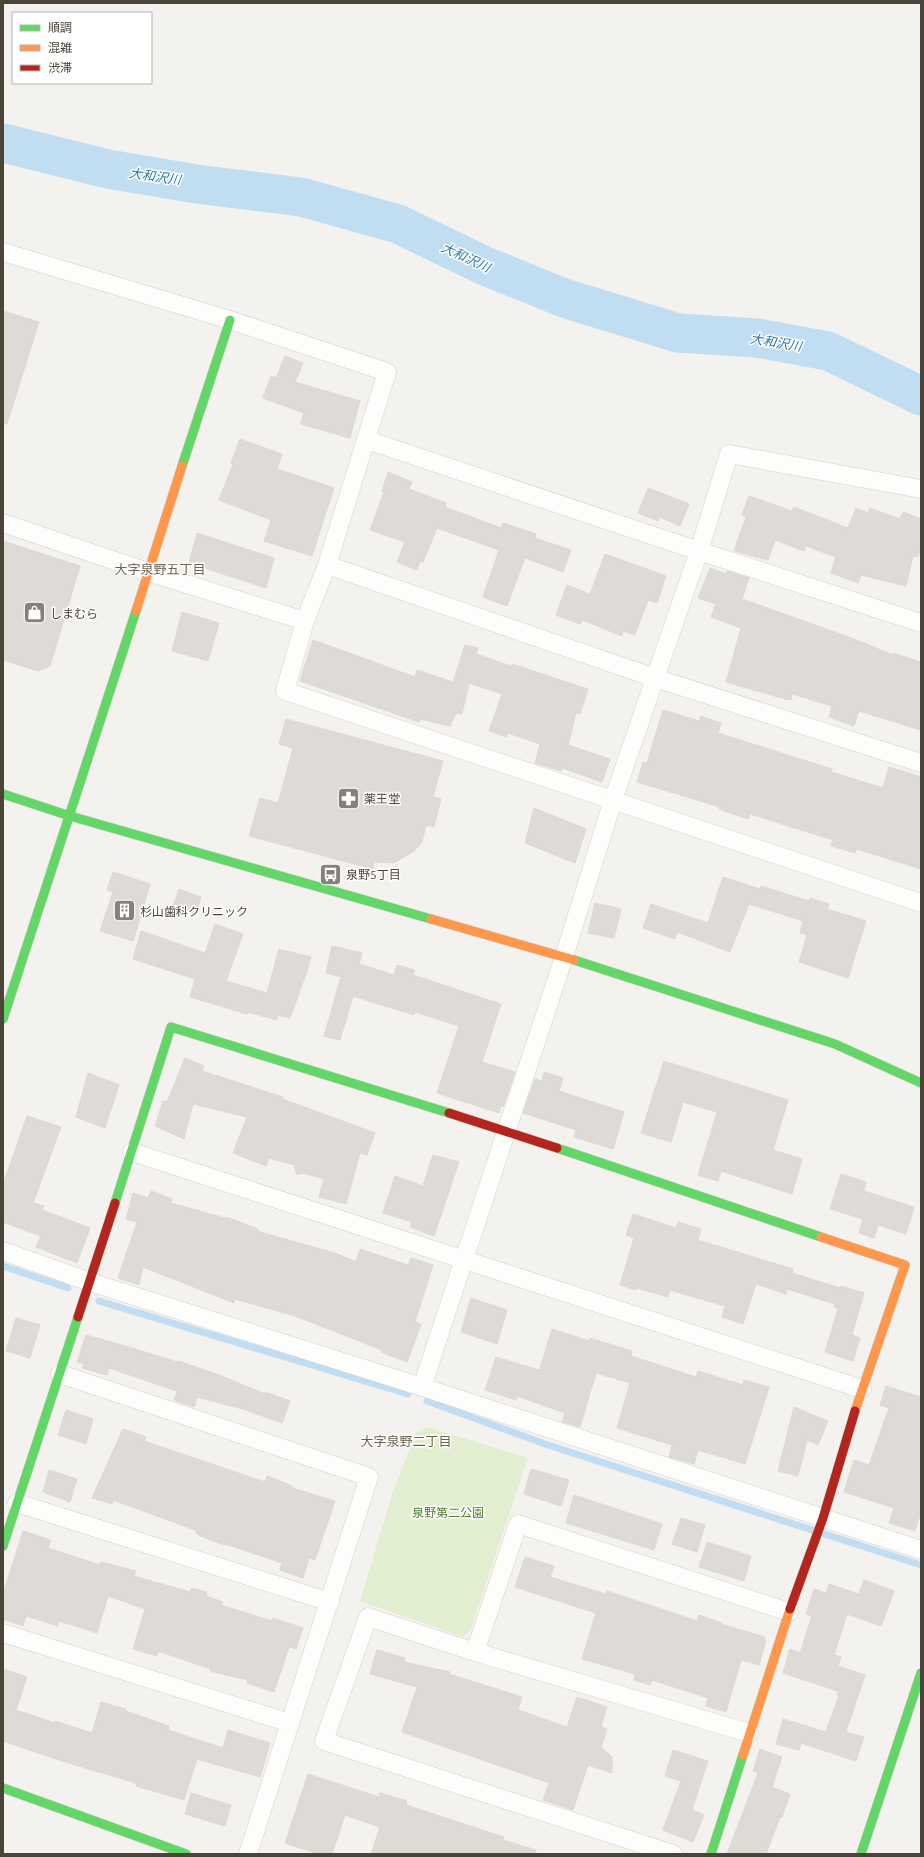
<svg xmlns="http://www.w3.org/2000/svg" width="924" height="1857" font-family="Ubuntu,'Noto Sans JP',sans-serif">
<rect width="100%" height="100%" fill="#f4f2ee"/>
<polygon fill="#e1eecf" points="427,1427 528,1458 470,1631 463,1637 360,1601 393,1491 416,1433"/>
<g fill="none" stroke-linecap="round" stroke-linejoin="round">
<g stroke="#c0ddf1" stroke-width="7">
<polyline points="3,1266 68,1288"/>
<polyline points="99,1301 408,1394"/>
<polyline points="427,1401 545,1444 921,1565"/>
</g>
<polyline stroke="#c0ddf1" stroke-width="39" points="3,143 108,169 196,184 301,197 398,224 485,266 564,298 678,333 757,338 828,351 921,396"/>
</g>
<g fill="#dedbd6" stroke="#dcd9d4">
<polygon points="3,311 39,322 7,424 3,424"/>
<polygon points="285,356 303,363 295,382 360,401 350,438 301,424 304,413 263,398 271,376 276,378"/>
<polygon points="240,439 282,454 277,469 334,488 312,556 264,541 271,520 219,500 233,464 231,463"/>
<polygon points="388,472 412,482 409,489 446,503 445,507 501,528 503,523 536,534 535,538 571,550 563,572 525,558 507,606 483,597 499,550 437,528 423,562 420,561 417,570 397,562 405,542 370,530 384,492 382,491"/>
<polygon points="648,488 689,504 680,526 660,517 658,521 638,513"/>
<polygon points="749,496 792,511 794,507 848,528 856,508 868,513 870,508 900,519 903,512 921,519 921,548 918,557 913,556 906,586 861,575 858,583 831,573 836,557 806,546 804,551 775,540 768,560 734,551 746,517 742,515"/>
<polygon points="197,533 274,558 266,588 189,563"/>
<polygon points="3,541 80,566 50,666 38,671 3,660"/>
<polygon points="605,554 666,576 657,603 648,600 635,635 623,631 622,636 582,620 580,624 556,615 567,585 590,594"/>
<polygon points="710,568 726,574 727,571 749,578 742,599 849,637 893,655 893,653 921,662 921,730 859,711 854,726 829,717 832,706 792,694 791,700 785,699 726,682 741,628 711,617 716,604 698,598"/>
<polygon points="182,612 219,623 208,661 172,651"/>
<polygon points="313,640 415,677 417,670 453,682 465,645 478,648 476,654 511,666 512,664 588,689 580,714 576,713 568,745 610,759 602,782 562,768 561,771 535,763 540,744 508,733 506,737 489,731 502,694 469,683 462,714 456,713 450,726 420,719 419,722 300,681"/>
<polygon points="663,710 699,721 701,716 721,723 718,733 832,769 831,772 883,788 889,767 921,777 921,869 857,849 855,853 831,846 833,840 750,814 748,819 719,809 720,807 637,782 643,762 647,763"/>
<polygon points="286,719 443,761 433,797 441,799 434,827 426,825 422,842 414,851 394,863 374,862 373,869 249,836 260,798 278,803 293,748 279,744"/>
<polygon points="534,808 586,829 575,863 525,843"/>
<polygon points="113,872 150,884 133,941 100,931 113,892 107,890"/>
<polygon points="723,877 760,889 761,886 809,901 810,898 829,904 827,909 866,921 848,978 799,962 807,935 800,933 803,921 749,904 730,952 677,932 675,939 643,928 651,904 708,923"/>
<polygon points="179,889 201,897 196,914 173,906"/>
<polygon points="595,903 621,909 614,938 588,933"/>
<polygon points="215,924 243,934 226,981 267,993 279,949 311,957 306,974 290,1018 278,1015 276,1020 248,1012 247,1014 190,997 195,979 133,959 141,931 205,953"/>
<polygon points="332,946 362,953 359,964 394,975 397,965 415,970 413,975 501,1004 482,1062 515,1072 503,1107 501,1106 499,1113 437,1093 459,1026 415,1012 414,1015 353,996 340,1040 324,1036 341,977 326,973"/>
<polygon points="185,1058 204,1066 202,1071 283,1097 283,1099 375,1133 367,1155 360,1153 346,1204 319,1197 324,1179 303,1173 297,1175 294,1165 269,1158 266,1166 233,1153 247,1117 193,1104 184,1139 155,1126 163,1101 167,1102"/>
<polygon points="664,1061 788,1100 773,1150 802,1159 792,1194 721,1171 718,1181 698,1175 717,1112 683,1102 671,1142 641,1133"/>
<polygon points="544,1072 563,1078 559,1091 624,1112 613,1149 574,1137 576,1130 523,1113 535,1079 542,1081"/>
<polygon points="88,1073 119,1085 105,1128 76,1117"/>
<polygon points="27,1116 61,1127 33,1203 44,1206 42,1210 90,1228 77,1263 36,1247 41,1236 3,1222 3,1185"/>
<polygon points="433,1155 459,1162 434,1236 410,1227 412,1222 383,1213 395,1176 423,1186"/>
<polygon points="841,1174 866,1182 864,1191 914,1207 906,1234 878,1225 874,1238 859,1233 863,1219 830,1209"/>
<polygon points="151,1191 172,1199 171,1203 225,1218 226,1217 258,1229 257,1231 338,1254 356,1262 360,1249 408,1265 411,1258 433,1265 415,1322 421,1324 407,1362 381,1352 382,1350 295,1316 235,1299 234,1303 143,1267 139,1285 118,1278 137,1222 126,1219 133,1193 148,1198"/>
<polygon points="633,1214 676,1228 678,1222 701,1229 698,1240 793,1269 792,1273 840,1288 841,1286 864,1293 852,1335 860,1338 853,1361 825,1352 838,1309 834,1307 835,1304 787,1289 786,1294 756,1284 743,1324 722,1317 725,1306 670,1290 668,1297 637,1288 636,1290 620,1285 634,1238 626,1235"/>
<polygon points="471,1298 507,1310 497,1344 461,1332"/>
<polygon points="16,1318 40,1325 30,1358 6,1351"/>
<polygon points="552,1329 589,1341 590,1338 632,1351 631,1356 696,1377 698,1371 743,1385 744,1380 769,1387 745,1464 698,1450 694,1464 669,1457 672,1445 617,1428 630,1383 596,1373 580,1427 562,1422 565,1413 517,1396 516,1400 485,1390 496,1357 539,1370 540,1369"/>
<polygon points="86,1335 129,1347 177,1362 178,1361 214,1373 265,1394 265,1392 290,1401 282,1423 243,1409 197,1397 194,1407 174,1400 177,1391 109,1368 107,1375 82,1368 84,1363 77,1362"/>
<polygon points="886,1386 921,1397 921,1512 915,1531 889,1523 894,1508 844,1492 854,1460 869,1465 889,1408 880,1405"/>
<polygon points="794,1407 828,1421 818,1445 807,1440 798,1476 778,1471"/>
<polygon points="66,1410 93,1419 86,1444 58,1435"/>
<polygon points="123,1429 146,1437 144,1441 265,1482 267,1476 292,1486 292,1488 335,1501 315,1560 309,1558 303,1578 280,1570 282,1563 225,1544 224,1545 198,1535 195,1530 113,1500 112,1504 92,1498"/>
<polygon points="531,1469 569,1480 561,1506 524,1494"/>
<polygon points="49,1470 77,1479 70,1502 43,1492"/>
<polygon points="574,1495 662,1524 654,1550 566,1523"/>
<polygon points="681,1518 705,1525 697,1552 672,1544"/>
<polygon points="23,1531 51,1540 48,1548 100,1565 101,1562 136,1571 134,1576 190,1592 191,1588 207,1592 206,1596 223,1602 221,1605 272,1621 273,1618 303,1628 296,1649 289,1647 274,1692 247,1683 248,1680 210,1671 211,1669 158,1651 157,1656 133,1649 145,1609 108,1596 97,1633 59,1621 58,1626 26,1616 23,1626 3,1619 3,1594"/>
<polygon points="707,1542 751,1556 744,1581 699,1567"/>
<polygon points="525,1557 554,1566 550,1577 606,1594 607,1591 697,1621 699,1615 722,1623 721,1624 765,1637 764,1640 766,1641 759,1665 741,1660 726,1712 706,1706 708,1698 652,1680 650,1685 634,1680 635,1674 582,1659 596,1613 515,1587"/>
<polygon points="864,1580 894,1591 881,1626 847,1614 834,1655 841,1657 838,1666 865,1675 846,1732 864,1737 856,1761 801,1743 799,1750 776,1744 783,1719 826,1732 839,1695 837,1695 838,1691 783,1673 790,1649 800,1653 812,1616 806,1614 814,1589 826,1593 829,1584 859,1594"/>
<polygon points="377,1650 405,1658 404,1662 450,1672 449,1674 522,1697 518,1710 567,1727 577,1697 607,1707 601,1727 607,1729 601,1747 612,1757 612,1773 588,1765 573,1810 543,1800 549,1783 402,1732 417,1687 370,1674"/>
<polygon points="3,1669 27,1677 16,1710 55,1723 55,1721 92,1733 101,1702 126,1709 126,1711 169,1726 168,1730 223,1748 228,1730 270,1743 260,1777 197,1759 184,1800 136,1786 136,1783 62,1761 3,1741"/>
<polygon points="760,1749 782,1757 772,1787 790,1794 782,1817 780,1817 766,1854 727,1854 758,1773 753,1771"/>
<polygon points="673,1750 708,1761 692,1810 704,1815 693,1842 663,1830 681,1781 665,1776"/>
<polygon points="308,1774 379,1797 380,1793 407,1801 406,1805 504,1837 503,1840 536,1850 535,1854 371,1854 380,1827 345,1815 332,1854 318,1854 285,1843"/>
<polygon points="191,1793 231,1805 225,1826 185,1814"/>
</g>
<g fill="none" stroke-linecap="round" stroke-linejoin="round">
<defs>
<g id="street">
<polyline points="3,252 230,320 387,372 327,565 305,621 285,691 921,903"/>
<polyline points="367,440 699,551 921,623"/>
<polyline points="3,523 148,572 305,621"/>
<polyline points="327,565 655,678 921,763"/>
<polyline points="132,1152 862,1389"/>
<polyline points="3,1251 90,1282 422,1387 921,1550"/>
<polyline points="60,1374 369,1477 248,1854"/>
<polyline points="422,1387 564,957 613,800 699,551 729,454 921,489"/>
<polyline points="17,1503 330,1602"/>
<polyline points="3,1633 290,1723"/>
<polyline points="475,1652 518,1524 789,1612"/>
<polyline points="673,1854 324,1741 368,1617 475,1652 749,1733"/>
</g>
<g id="fast">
<polyline points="182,466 230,320"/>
<polyline points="3,794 70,816 431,919"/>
<polyline points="574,960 835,1044 921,1083"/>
<polyline points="3,1019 136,611"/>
<polyline points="557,1148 821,1237"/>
<polyline points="115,1203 171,1027 449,1113"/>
<polyline points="3,1546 78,1317"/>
<polyline points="3,1788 186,1854"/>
<polyline points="711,1854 743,1755"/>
<polyline points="861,1854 921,1673"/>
</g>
<g id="slow">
<polyline points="136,611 182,466"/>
<polyline points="431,919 574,960"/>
<polyline points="821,1237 905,1265 855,1411"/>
<polyline points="743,1755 790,1609"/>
</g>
<g id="jam">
<polyline points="449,1113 557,1148"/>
<polyline points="78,1317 115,1203"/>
<polyline points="790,1609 823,1518 855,1411"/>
</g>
</defs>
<use href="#street" stroke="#d2d0cb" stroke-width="19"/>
<use href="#fast" stroke="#d3cfc5" stroke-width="10"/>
<use href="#slow" stroke="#d3cfc5" stroke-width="10"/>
<use href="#jam" stroke="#d3cfc5" stroke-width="10"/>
<use href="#street" stroke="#fdfdfc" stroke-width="18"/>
<use href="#fast" stroke="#63d668" stroke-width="9"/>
<use href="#slow" stroke="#ff974d" stroke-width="9"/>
<use href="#jam" stroke="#b3261e" stroke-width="9"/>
</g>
<defs>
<symbol id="shop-square" viewBox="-11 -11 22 22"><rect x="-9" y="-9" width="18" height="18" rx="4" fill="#868178" stroke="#fff"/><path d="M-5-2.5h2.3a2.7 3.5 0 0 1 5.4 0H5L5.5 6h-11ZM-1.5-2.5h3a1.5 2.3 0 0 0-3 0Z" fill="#fff"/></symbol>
<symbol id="pharmacy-square" viewBox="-11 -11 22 22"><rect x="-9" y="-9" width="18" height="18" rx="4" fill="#868178" stroke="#fff"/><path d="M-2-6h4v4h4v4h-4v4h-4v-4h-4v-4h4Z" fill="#fff"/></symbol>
<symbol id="bus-square" viewBox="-11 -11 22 22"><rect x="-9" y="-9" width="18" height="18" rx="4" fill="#868178" stroke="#fff"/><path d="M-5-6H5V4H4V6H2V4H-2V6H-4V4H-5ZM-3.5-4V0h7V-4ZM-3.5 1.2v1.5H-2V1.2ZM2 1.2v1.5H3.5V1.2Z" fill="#fff"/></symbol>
<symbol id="building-square" viewBox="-11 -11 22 22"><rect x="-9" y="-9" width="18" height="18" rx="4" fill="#868178" stroke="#fff"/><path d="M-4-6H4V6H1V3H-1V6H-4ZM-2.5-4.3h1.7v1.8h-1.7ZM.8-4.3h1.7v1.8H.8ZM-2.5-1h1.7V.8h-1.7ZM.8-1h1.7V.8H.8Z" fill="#fff"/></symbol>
</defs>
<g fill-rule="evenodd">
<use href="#shop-square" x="22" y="600" width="25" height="25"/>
<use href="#pharmacy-square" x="336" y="786" width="25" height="25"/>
<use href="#bus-square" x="318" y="862" width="25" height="25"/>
<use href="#building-square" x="112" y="898" width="25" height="25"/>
</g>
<g text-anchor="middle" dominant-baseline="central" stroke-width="3" stroke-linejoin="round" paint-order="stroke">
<g font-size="12" fill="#4b4439" stroke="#fff" text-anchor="start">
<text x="50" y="613">しまむら</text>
<text x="364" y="798">薬王堂</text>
<text x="346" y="874">泉野5丁目</text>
<text x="140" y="911">杉山歯科クリニック</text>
</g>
<g font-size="12" fill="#4a7f2a" stroke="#fff">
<text x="448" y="1512">泉野第二公園</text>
</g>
<g font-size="13" font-style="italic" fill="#2e7ab2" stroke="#fff">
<text transform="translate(155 176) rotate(8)">大和沢川</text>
<text transform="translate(466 257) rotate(25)">大和沢川</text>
<text transform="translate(776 342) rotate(9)">大和沢川</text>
</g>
<g font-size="13" fill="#6e6250" stroke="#fff">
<text x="160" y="569">大字泉野五丁目</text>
<text x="406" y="1441">大字泉野二丁目</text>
</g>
</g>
<rect width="924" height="1857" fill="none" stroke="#4b4439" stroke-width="8"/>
<rect x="12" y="12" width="140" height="72" fill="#ffffff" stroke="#b7b4b0"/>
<rect x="20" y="25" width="20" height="6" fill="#63d668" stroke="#b7b4b0"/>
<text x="48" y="32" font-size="12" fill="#4b4439">順調</text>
<rect x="20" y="45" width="20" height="6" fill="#ff974d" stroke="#b7b4b0"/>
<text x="48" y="52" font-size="12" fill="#4b4439">混雑</text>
<rect x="20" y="65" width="20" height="6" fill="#b3261e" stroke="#b7b4b0"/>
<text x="48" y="72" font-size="12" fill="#4b4439">渋滞</text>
</svg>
